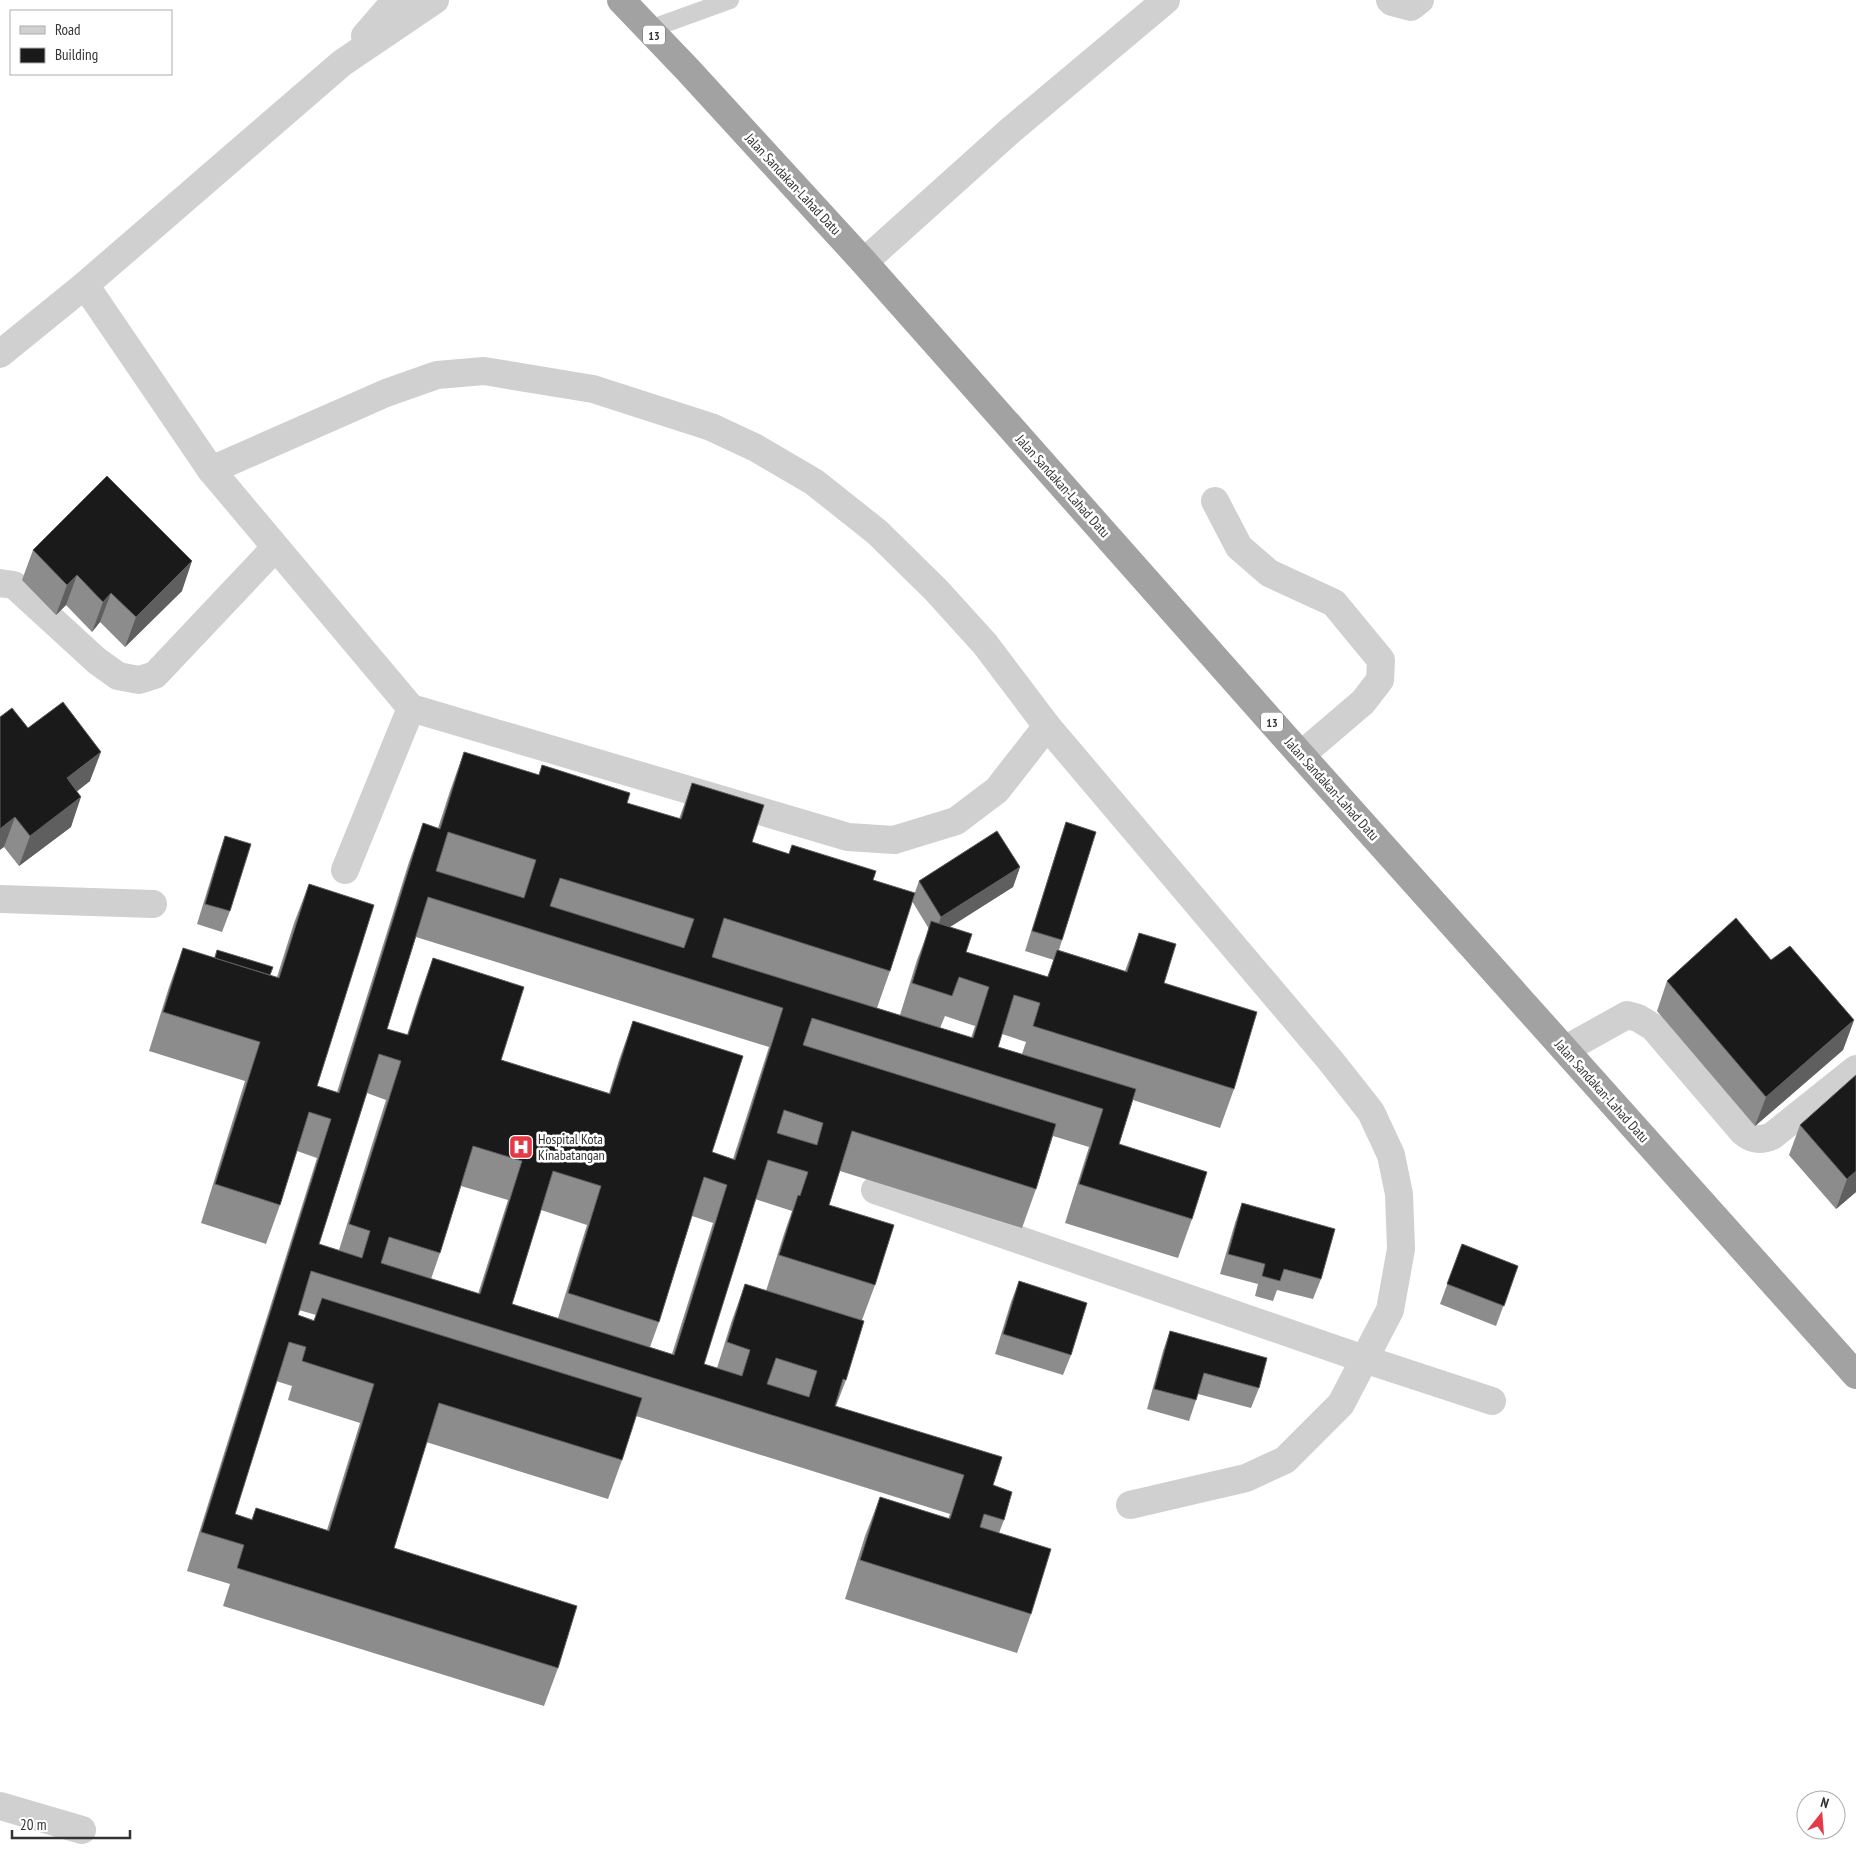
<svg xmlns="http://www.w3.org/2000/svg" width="1856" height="1850" font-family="'PT Sans Narrow',sans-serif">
<rect width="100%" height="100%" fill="#fff"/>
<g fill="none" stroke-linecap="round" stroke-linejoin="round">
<polyline stroke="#d0d0d0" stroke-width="18" points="661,25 730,0"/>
<g stroke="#d0d0d0" stroke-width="28">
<polyline points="1390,0 1392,2 1411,7 1420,0"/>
<polyline points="864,262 1011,130 1166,0"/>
<polyline points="85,285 211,470 411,708 848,837 894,840 956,821 997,790 1047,726"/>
<polyline points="211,470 386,393 437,375 484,371 593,389 711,427 756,448 814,482 877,532 936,590 985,644 1047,726 1330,1060 1371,1112 1391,1155 1399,1194 1401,1249 1390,1310 1341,1404 1285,1460 1246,1478 1130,1505"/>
<polyline points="1215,501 1239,547 1269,573 1334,603 1381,660 1380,680 1363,702 1301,755"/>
<polyline points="0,583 14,585 97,661 118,676 139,680 155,675 275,548"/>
<polyline points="345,870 411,708"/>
<polyline points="0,899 153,904"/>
<path d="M1566,1049L1627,1015L1638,1018L1653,1027L1742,1131C1752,1140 1760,1141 1772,1136L1856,1069"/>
<polyline points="875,1190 1364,1359 1492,1401"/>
<polyline points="0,1806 82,1830"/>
</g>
<g stroke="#d0d0d0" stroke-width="28">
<polyline points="365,36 396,0"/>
<polyline points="0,354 85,285 342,63 435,0"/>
</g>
<polyline stroke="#a2a2a2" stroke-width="28" points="621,0 688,70 864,262 1301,755 1856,1375"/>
</g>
<g fill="#8c8c8c" fill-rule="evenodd">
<polygon points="33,550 182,591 125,647 100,622 92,632 66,605 56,615 22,580"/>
<polygon points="28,728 90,781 77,791 71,827 19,866 4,847"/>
<path d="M464,752L539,775L542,765L627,803L679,819L692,783L752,842L789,854L792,845L873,880L913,898L919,881L1020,867L1013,887L950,927L966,952L1047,977L1054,960L1025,951L1059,843L1066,822L1062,940L1059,950L1125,971L1139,933L1164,983L1234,1089L1220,1128L1133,1100L1119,1144L1192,1219L1178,1258L1065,1223L1089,1147L1053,1136L1036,1189L1022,1228L840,1171L829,1205L875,1285L862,1320L846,1380L836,1406L993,1485L1004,1520L999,1533L1031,1614L1017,1653L845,1599L865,1536L880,1497L948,1519L950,1514L636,1416L622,1460L608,1499L426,1442L394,1548L558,1668L544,1706L223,1606L230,1584L187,1571L317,1158L297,1151L280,1205L266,1244L201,1223L245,1081L149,1051L169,987L183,948L214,958L217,950L270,975L277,977L294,923L309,884L317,1086L337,1092L409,862L423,823L438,828L450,791ZM912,901L929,929L917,960L900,1015L877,1008L890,971ZM416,937L769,1047L733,1159L712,1152L633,1021L619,1060L609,1093L501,1060L433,958L419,997L407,1035L387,1029ZM945,1016L975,1026L971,1038L940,1028ZM1002,1034L1026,1042L1022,1054L998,1047ZM367,1093L386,1100L339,1250L319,1244ZM461,1186L508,1200L478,1294L431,1279L440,1253ZM755,1199L792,1211L784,1234L766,1291L745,1284L731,1323L717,1368L704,1364ZM541,1210L587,1225L558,1318L512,1304ZM692,1216L713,1223L672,1354L650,1347L659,1322ZM299,1310L316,1315L314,1320L298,1315ZM276,1381L292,1386L288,1400L360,1423L327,1530L256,1508L252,1519L235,1514Z"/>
<polygon points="225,836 230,911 222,932 197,924 218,856"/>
<polygon points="1771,960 1854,1020 1843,1050 1755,1126 1657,1011 1667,981"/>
<polygon points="1856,1075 1856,1192 1836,1209 1789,1155 1800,1125"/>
<polygon points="1242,1203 1321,1279 1313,1299 1277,1290 1273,1301 1255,1296 1258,1284 1220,1274 1235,1223"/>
<polygon points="1462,1244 1518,1266 1496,1326 1440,1304"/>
<polygon points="1019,1281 1071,1355 1063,1375 995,1354 1011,1302"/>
<polygon points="1170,1331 1259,1388 1251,1408 1198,1394 1189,1421 1147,1409 1163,1351"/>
</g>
<g fill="#5f5f5f">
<polygon points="192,561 182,591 125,647 136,617"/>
<polygon points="77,575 66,605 56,615 67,585"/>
<polygon points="111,593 100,622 92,632 103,602"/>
<polygon points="101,752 90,781 56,808 67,778"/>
<polygon points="81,797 71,827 19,866 30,836"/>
<polygon points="15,817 4,847 0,850 0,829"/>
<polygon points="1020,867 1013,887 934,937 941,917"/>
<polygon points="1854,1020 1843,1050 1755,1126 1766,1097"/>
<polygon points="1856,1171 1856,1192 1836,1209 1847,1179"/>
</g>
<g fill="#1a1a1a" stroke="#5f5f5f" fill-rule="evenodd">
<polygon points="107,476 192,561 136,617 111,593 103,602 77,575 67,585 33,550"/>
<polygon points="63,702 101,752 67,778 81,797 30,836 15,817 0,829 0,717 12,708 28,728"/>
<path d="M464,752L539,775L542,765L630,793L627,803L681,819L692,783L764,805L752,842L789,854L792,845L876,871L873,880L915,893L890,971L724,918L712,957L973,1038L989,987L959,977L952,996L912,983L931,921L972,934L966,952L1048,977L1057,950L1127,972L1139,933L1176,944L1164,983L1257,1012L1234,1089L1033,1026L1040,1003L1014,995L998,1047L1136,1089L1119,1144L1207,1172L1192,1219L1079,1184L1103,1109L812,1018L803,1045L1056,1124L1036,1189L852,1131L829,1205L894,1225L875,1285L779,1255L798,1195L800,1196L808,1172L768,1160L704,1364L742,1376L750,1350L727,1342L745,1284L864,1321L846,1380L843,1379L835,1406L1002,1457L993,1485L1012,1492L1004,1520L984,1514L980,1527L1051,1549L1031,1614L860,1560L880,1497L950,1519L964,1475L311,1271L298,1315L314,1321L322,1298L642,1398L622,1460L439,1403L394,1548L577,1606L558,1668L237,1568L244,1545L201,1532L331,1119L309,1112L280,1205L215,1184L260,1042L163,1012L183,948L279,978L309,884L374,905L317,1086L339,1093L423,823L440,829ZM448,832L536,860L524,898L436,871ZM560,878L694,919L684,948L550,906ZM428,897L783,1008L735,1160L712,1152L743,1056L633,1021L610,1094L501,1060L524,987L433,958L408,1035L387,1029ZM379,1054L401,1061L349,1224L370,1231L362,1258L319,1244ZM784,1110L823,1123L817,1145L777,1133ZM473,1146L522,1161L480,1294L381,1263L389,1237L440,1253ZM553,1171L601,1186L568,1293L659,1322L704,1177L727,1185L674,1355L512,1304ZM289,1342L306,1347L302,1361L374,1384L329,1531L256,1508L252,1520L235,1514ZM776,1358L817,1371L809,1397L767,1384Z"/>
<polygon points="1066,822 1096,832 1062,940 1032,931"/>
<polygon points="997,831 1020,867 941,917 919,881"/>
<polygon points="225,836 251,844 230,911 205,904"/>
<polygon points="1736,918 1771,960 1790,946 1854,1020 1766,1097 1667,981"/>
<polygon points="217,950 273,967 270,975 215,958"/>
<polygon points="1856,1075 1856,1171 1847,1179 1800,1125"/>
<polygon points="1242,1203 1335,1229 1321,1279 1284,1269 1280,1281 1262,1276 1265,1264 1228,1254"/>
<polygon points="1462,1244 1518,1266 1504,1306 1447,1284"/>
<polygon points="1019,1281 1087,1303 1071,1355 1003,1334"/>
<polygon points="1170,1331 1267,1358 1259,1388 1204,1373 1196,1400 1154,1389"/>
</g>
<defs>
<symbol id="hospital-square" viewBox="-11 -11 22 22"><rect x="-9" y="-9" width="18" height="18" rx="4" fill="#e63946" stroke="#fff"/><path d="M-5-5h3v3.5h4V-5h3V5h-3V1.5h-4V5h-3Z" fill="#fff"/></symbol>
</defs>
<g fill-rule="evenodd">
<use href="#hospital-square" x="507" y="1133" width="28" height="28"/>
</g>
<g text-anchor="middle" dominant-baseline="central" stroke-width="5" stroke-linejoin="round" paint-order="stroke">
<g fill="#fff" stroke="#707070" stroke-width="1">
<rect x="643" y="25.5" width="22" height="19" rx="4"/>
<rect x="1261" y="712.5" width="22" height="19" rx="4"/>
</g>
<g font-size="12" font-weight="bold" fill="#333">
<text x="654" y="35">13</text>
<text x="1272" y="722">13</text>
</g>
<g font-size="14" fill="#333" stroke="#fff">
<text transform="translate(793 184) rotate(47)">Jalan Sandakan-Lahad Datu</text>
<text transform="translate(1063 486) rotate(48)">Jalan Sandakan-Lahad Datu</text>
<text transform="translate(1332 789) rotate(48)">Jalan Sandakan-Lahad Datu</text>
<text transform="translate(1602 1091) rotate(48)">Jalan Sandakan-Lahad Datu</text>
</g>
<g font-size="14" fill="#333" stroke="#fff" text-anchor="start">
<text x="538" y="1139">Hospital Kota<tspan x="538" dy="16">Kinabatangan</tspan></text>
</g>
</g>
<rect x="10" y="10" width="162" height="65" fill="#ffffff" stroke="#adadad"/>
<rect x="20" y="26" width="25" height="8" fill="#d0d0d0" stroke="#adadad"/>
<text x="55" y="35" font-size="15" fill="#333333">Road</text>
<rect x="20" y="48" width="25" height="15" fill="#1a1a1a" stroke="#adadad"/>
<text x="55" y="60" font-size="15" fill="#333333">Building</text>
<g transform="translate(1821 1815) rotate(17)"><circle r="24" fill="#ffffff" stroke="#adadad"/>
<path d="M0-4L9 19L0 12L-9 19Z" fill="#e63946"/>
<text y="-8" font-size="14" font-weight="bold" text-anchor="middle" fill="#333333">N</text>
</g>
<path d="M12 1830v8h118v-8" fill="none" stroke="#333333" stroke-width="2.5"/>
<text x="20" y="1830" font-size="15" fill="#333333" stroke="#ffffff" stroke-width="4" paint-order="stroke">20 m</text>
</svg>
